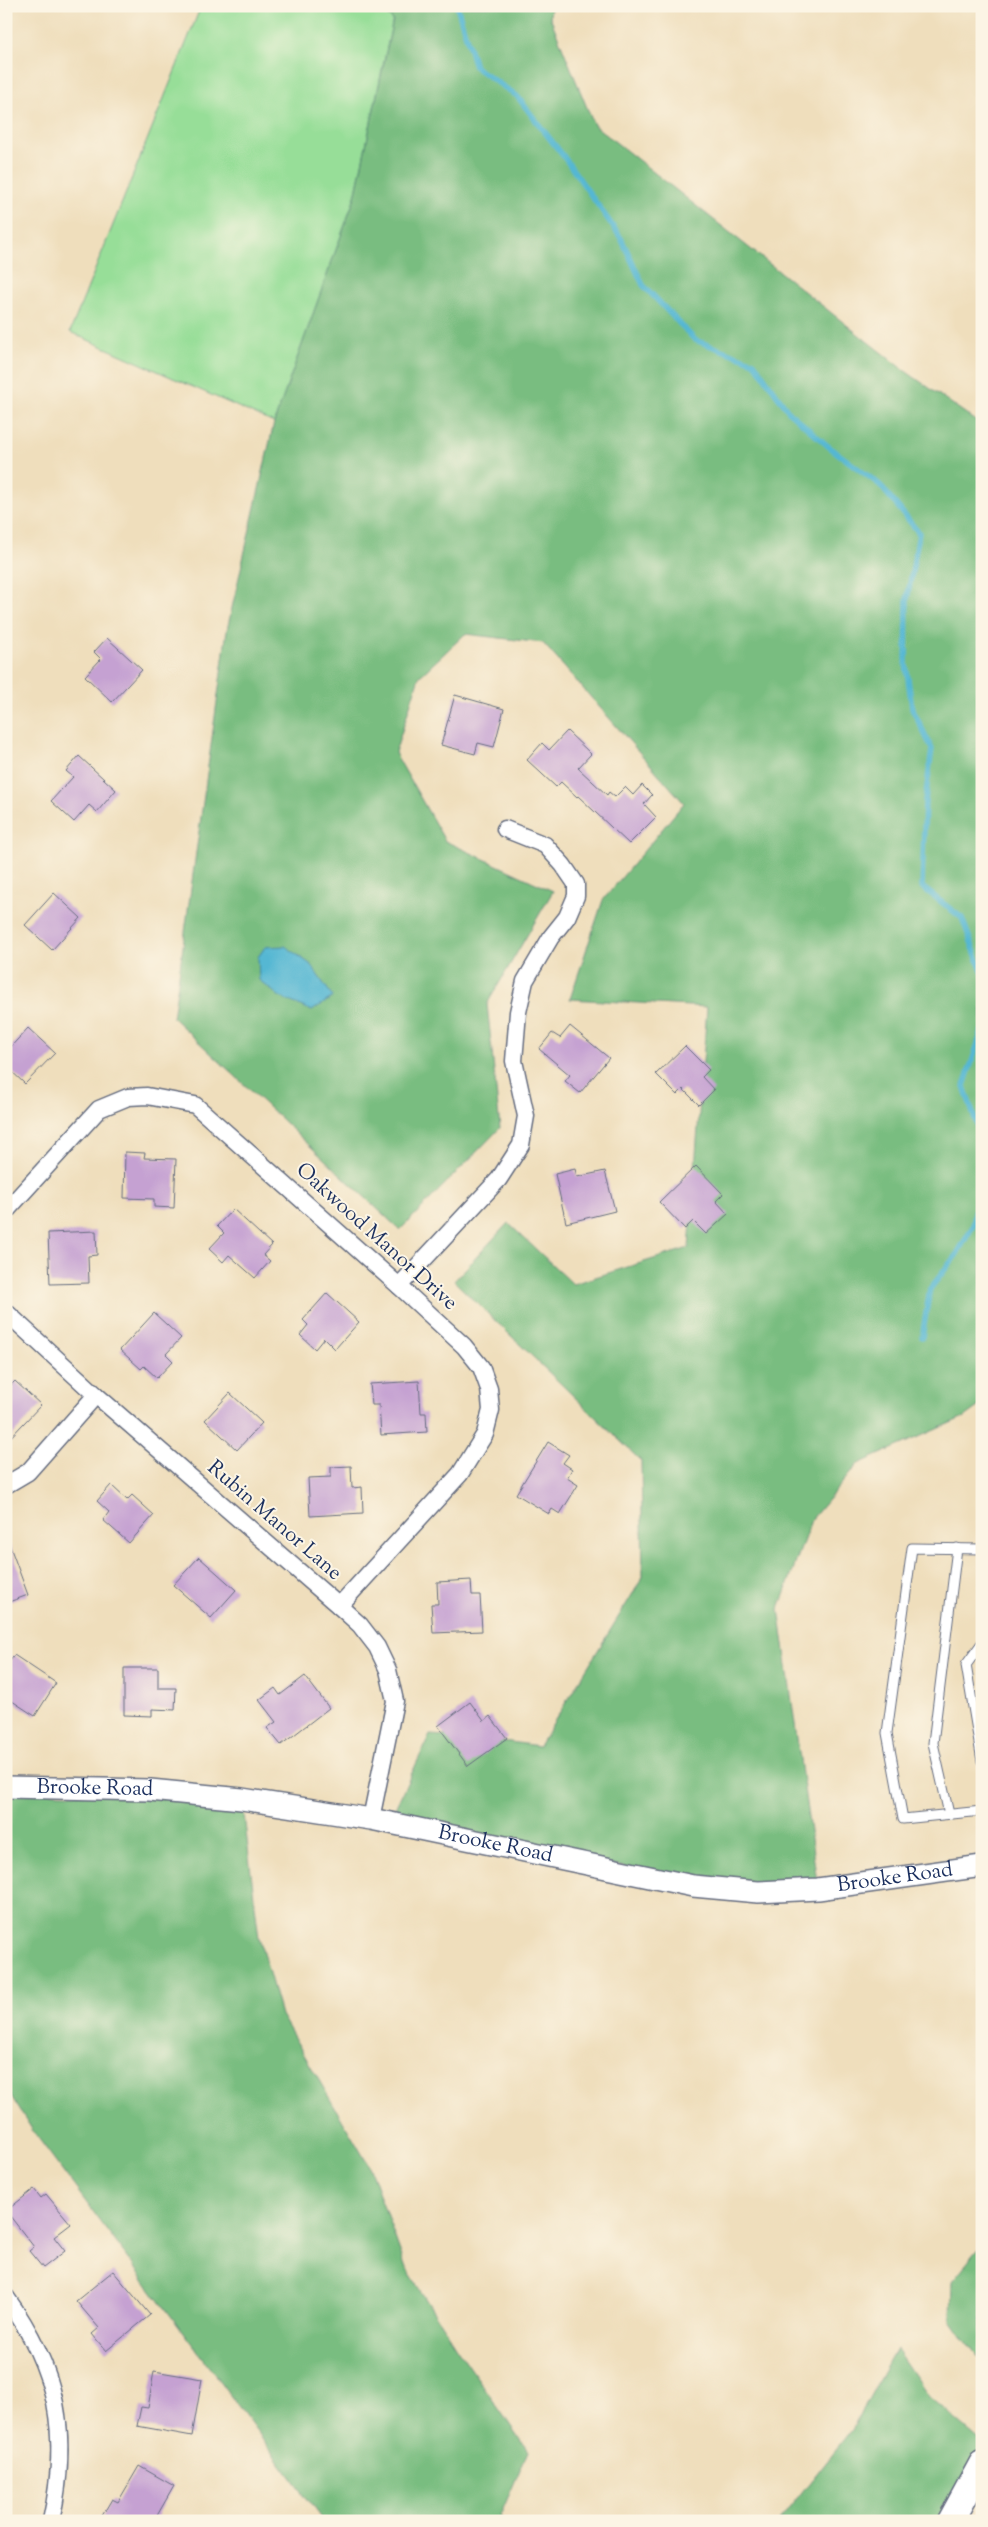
<svg xmlns="http://www.w3.org/2000/svg" width="988" height="2527" font-family="'Sorts Mill Goudy',serif">
<rect width="100%" height="100%" fill="#fcf5e5"/>
<filter id="ink" filterUnits="userSpaceOnUse"><feTurbulence type="fractalNoise" baseFrequency=".02" numOctaves="2"/><feDisplacementMap in="SourceGraphic" scale="10" xChannelSelector="R" yChannelSelector="G"/><feConvolveMatrix kernelMatrix="1 2 1 2 8 2 1 2 1" color-interpolation-filters="sRGB"/></filter>
<filter id="wash" filterUnits="userSpaceOnUse"><feTurbulence type="fractalNoise" baseFrequency=".0096" numOctaves="4" result="noise"/><feDisplacementMap in="SourceGraphic" scale="20" xChannelSelector="R" yChannelSelector="G"/><feGaussianBlur stdDeviation="1.12" result="paint"/><feColorMatrix in="noise" values="0 0 0 0 0 0 0 0 0 0 0 0 0 0 0 0 0 1.4 0 .05"/><feComposite in="paint" operator="in"/></filter>
<g filter="url(#wash)">
<rect width="100%" height="100%" fill="#efdebc"/>
<polygon fill="#97de98" stroke="#59867b" points="201,6 377,6 393,19 355,197 274,423 70,332"/>
<g fill="#79bd80" stroke="#4a766f">
<polygon points="377,6 551,6 550,17 594,125 901,368 982,425 982,1404 964,1417 858,1464 811,1520 779,1609 818,1889 758,1892 388,1823 430,1735 481,1738 539,1746 643,1577 641,1461 454,1281 508,1223 573,1284 689,1248 707,1007 570,999 603,900 684,803 543,643 465,634 419,677 395,753 445,841 553,891 487,1004 500,1128 400,1230 173,1018 227,630 274,423 355,197 393,20"/>
<polygon points="6,1791 242,1799 259,1938 281,2015 369,2166 406,2268 456,2347 528,2451 500,2516 504,2521 324,2521 33,2131 6,2088"/>
<polygon points="982,2245 982,2359 975,2354 951,2320 952,2281"/>
<polygon points="896,2349 929,2397 982,2442 982,2464 951,2521 779,2521 852,2429"/>
</g>
<polygon fill="#55b7d3" stroke="#387398" points="285,946 310,964 333,997 312,1011 280,997 259,980 258,957 265,947"/>
<g fill="none" stroke-linecap="round" stroke-linejoin="round">
<g stroke="#55b7d3" stroke-width="5.5">
<polyline points="457,6 475,67 517,96 564,157 621,238 643,285 695,340 754,362 789,412 828,446 880,485 919,533 907,600 906,664 912,708 932,749 925,801 922,887 962,918 982,971"/>
<polyline points="982,1031 964,1086 982,1141"/>
<polyline points="922,1337 930,1289 957,1254 973,1226 977,1202 982,1188"/>
</g>
</g>
<g id="blocks">
<g fill="#c5a1d2">
<polygon points="107,638 142,670 112,702 85,676 101,659 94,652"/>
<polygon points="455,695 504,709 494,747 478,743 475,754 441,745"/>
<polygon points="567,731 591,754 578,768 607,795 609,792 615,797 625,787 633,795 642,785 652,795 644,804 656,817 629,844 578,796 577,797 561,782 556,787 527,760 542,743 549,750"/>
<polygon points="79,756 116,790 97,812 89,805 74,822 51,801 73,777 66,771"/>
<polygon points="54,893 81,918 52,950 25,925"/>
<polygon points="570,1026 609,1058 580,1093 565,1081 570,1075 539,1049 552,1033 560,1038"/>
<polygon points="28,1028 55,1053 25,1084 6,1066 6,1052"/>
<polygon points="685,1046 709,1070 702,1077 714,1090 699,1105 683,1089 677,1095 656,1074"/>
<polygon points="125,1152 145,1153 144,1158 176,1159 174,1208 154,1207 154,1199 124,1198"/>
<polygon points="696,1166 723,1194 716,1201 728,1214 706,1234 693,1221 685,1229 659,1202"/>
<polygon points="575,1169 577,1177 605,1171 615,1211 566,1223 555,1174"/>
<polygon points="233,1209 272,1245 263,1255 270,1261 255,1278 229,1255 223,1262 209,1249 224,1233 217,1226"/>
<polygon points="96,1231 97,1255 88,1256 89,1283 50,1284 48,1233"/>
<polygon points="327,1293 359,1322 335,1349 324,1338 315,1349 300,1335 308,1325 303,1320"/>
<polygon points="154,1313 181,1338 166,1354 173,1361 157,1378 144,1366 141,1369 120,1350"/>
<polygon points="15,1381 41,1405 6,1442 6,1390"/>
<polygon points="419,1381 421,1413 426,1413 427,1432 381,1435 379,1405 372,1405 370,1384"/>
<polygon points="230,1393 262,1423 237,1450 205,1420"/>
<polygon points="548,1442 569,1455 563,1463 572,1469 567,1478 578,1485 560,1514 552,1509 549,1514 516,1494"/>
<polygon points="351,1466 352,1488 362,1487 363,1513 310,1516 308,1478 331,1477 331,1467"/>
<polygon points="111,1485 127,1500 132,1495 154,1515 129,1543 103,1520 109,1512 97,1501"/>
<polygon points="6,1541 8,1541 28,1595 6,1603"/>
<polygon points="199,1557 236,1590 211,1618 173,1585"/>
<polygon points="471,1580 472,1595 480,1595 482,1631 433,1633 431,1604 438,1604 437,1582"/>
<polygon points="14,1655 56,1683 35,1716 6,1697 6,1667"/>
<polygon points="124,1668 158,1668 158,1688 176,1688 175,1710 152,1709 152,1716 124,1715"/>
<polygon points="305,1676 329,1708 281,1745 267,1728 276,1722 259,1700 275,1688 280,1695"/>
<polygon points="470,1702 484,1721 490,1716 507,1738 468,1766 438,1726"/>
<polygon points="34,2189 41,2198 46,2194 71,2224 54,2237 65,2251 43,2268 29,2251 34,2247 6,2211"/>
<polygon points="113,2271 150,2315 106,2351 92,2334 99,2328 76,2301"/>
<polygon points="154,2371 202,2379 192,2436 137,2426 141,2407 148,2408"/>
<polygon points="139,2466 174,2486 154,2521 99,2521 112,2499 118,2502"/>
</g>
</g>
</g>
<g filter="url(#ink)">
<use href="#blocks" fill-opacity="0" stroke="#656c7f" stroke-width="1"/>
<g fill="none" stroke-linecap="round" stroke-linejoin="round">
<defs>
<g id="service">
<polyline points="982,1549 912,1548 887,1733 903,1819 982,1811"/>
<polyline points="982,1643 966,1665 982,1761"/>
<polyline points="949,1814 933,1743 957,1548"/>
</g>
<g id="minor">
<polyline points="6,1211 99,1109 128,1097 147,1096 195,1105 399,1286 464,1346 481,1367 489,1389 491,1410 485,1434 460,1474 339,1606"/>
<polyline points="399,1286 499,1179 521,1145 526,1116 514,1061 518,1012 525,981 551,937 567,917 576,896 576,884 563,865 545,845 505,829"/>
<polyline points="6,1312 96,1395 339,1606 360,1625 377,1647 388,1670 395,1701 371,1819"/>
<polyline points="6,1485 28,1472 96,1395"/>
<path d="M6,2297C58,2369 70,2435 51,2521"/>
</g>
<g id="tertiary">
<path id="s1" d="M6,1787L150,1790L242,1799L371,1819L693,1886L758,1892L818,1889L982,1866"/>
</g>
<polyline id="primary" points="951,2521 982,2464"/>
</defs>
<use href="#service" stroke="#656c7f" stroke-width="11"/>
<use href="#minor" stroke="#656c7f" stroke-width="19"/>
<use href="#tertiary" stroke="#656c7f" stroke-width="24"/>
<use href="#primary" stroke="#656c7f" stroke-width="29"/>
<use href="#service" stroke="#fff" stroke-width="9"/>
<use href="#minor" stroke="#fff" stroke-width="16"/>
<use href="#tertiary" stroke="#fff" stroke-width="21"/>
<use href="#primary" stroke="#fff" stroke-width="26"/>
</g>
</g>
<g text-anchor="middle" dominant-baseline="central" stroke-width="4" stroke-linejoin="round" paint-order="stroke">
<g font-size="21" fill="#1b2f5e" stroke="#fcf5e5">
<text transform="translate(376 1237) rotate(42)">Oakwood Manor Drive</text>
<text transform="translate(274 1521) rotate(41)">Rubin Manor Lane</text>
<text stroke="none"><textPath href="#s1" startOffset="89">Brooke Road</textPath></text>
<text stroke="none"><textPath href="#s1" startOffset="494">Brooke Road</textPath></text>
<text stroke="none"><textPath href="#s1" startOffset="899">Brooke Road</textPath></text>
</g>
</g>
<rect width="988" height="2527" fill="none" stroke="#fcf5e5" stroke-width="25"/>
</svg>
